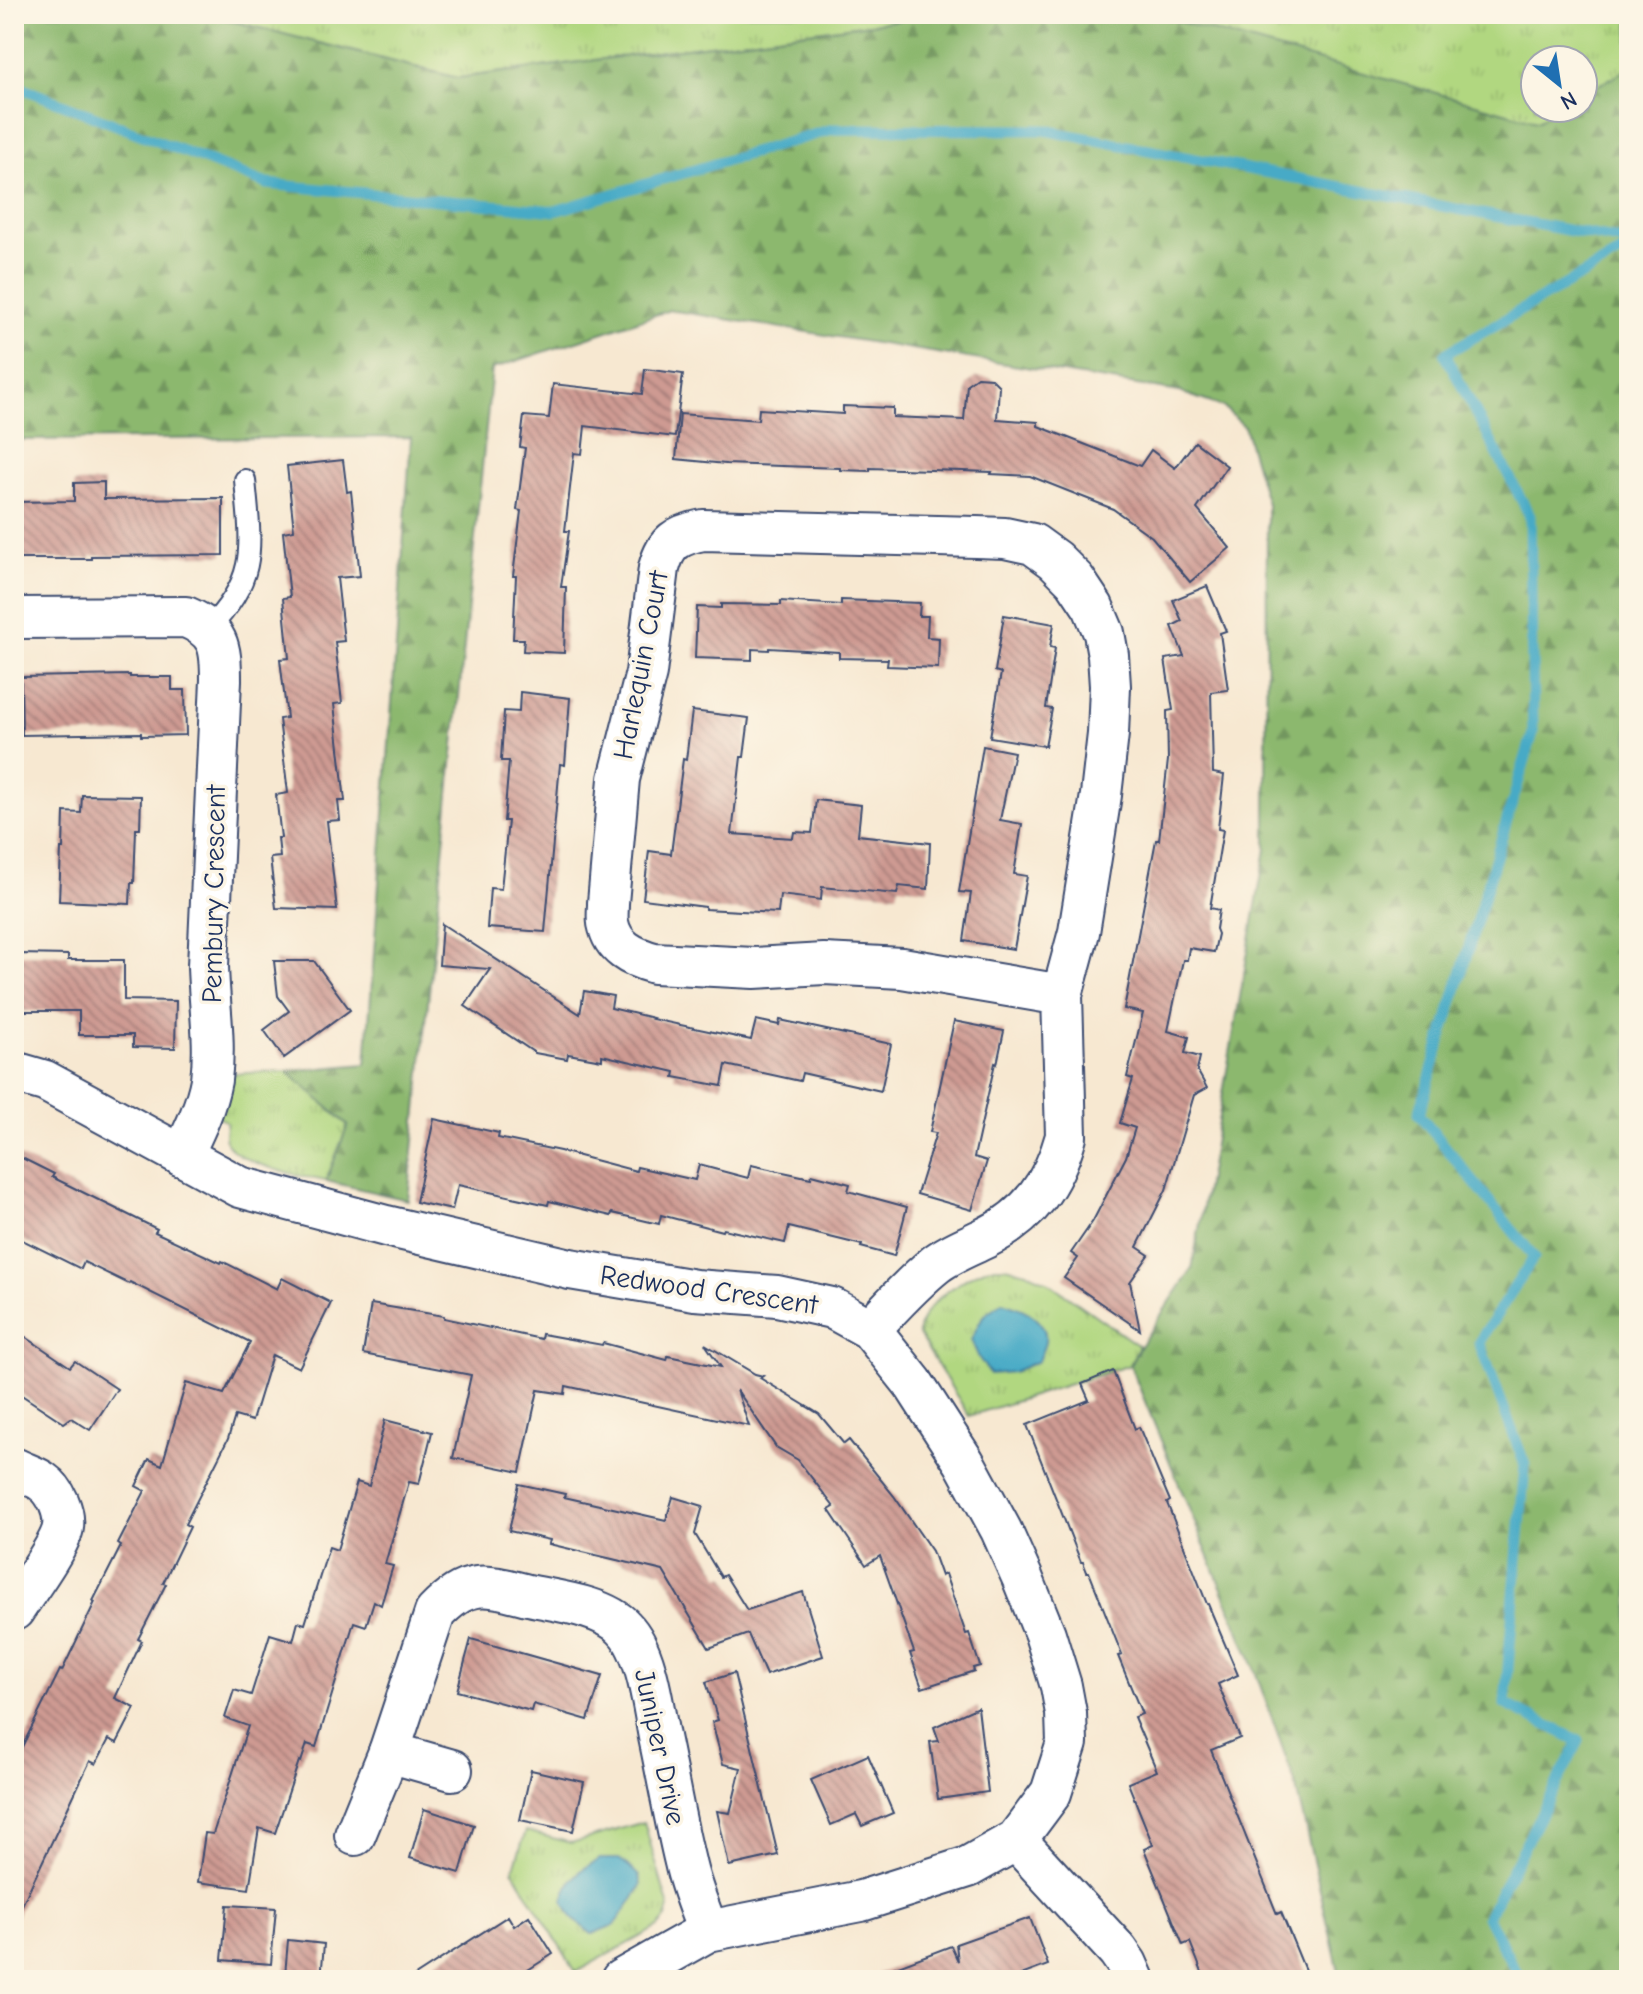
<svg xmlns="http://www.w3.org/2000/svg" width="1643" height="1994" font-family="'Comic Neue',sans-serif">
<defs>
<pattern id="grass-tufts" width="24" height="20" patternUnits="userSpaceOnUse" patternTransform="scale(2)"><rect width="24" height="20" fill="#b1d780"/><path d="M3 7l-1-3M5 7V3M7 7l1-3M15 17l-1-3M17 17v-4M19 17l1-3" fill="none" stroke="#98b971"/></pattern>
<pattern id="forest-firs" width="22" height="20" patternUnits="userSpaceOnUse" patternTransform="scale(2)"><rect width="22" height="20" fill="#8cb86e"/><path d="M5 1l3.5 6h-7zM16 11l3.5 6h-7z" fill="#72965e"/></pattern>
<pattern id="building-back-hatch" width="6" height="6" patternUnits="userSpaceOnUse" patternTransform="scale(2)"><rect width="6" height="6" fill="#ce9a92"/><path d="M-1 5l2 2M0 0l6 6M5-1l2 2" fill="none" stroke="#a67e7a"/></pattern>
</defs>
<rect width="100%" height="100%" fill="#fcf5e5"/>
<filter id="ink" filterUnits="userSpaceOnUse"><feTurbulence type="fractalNoise" baseFrequency=".0125" numOctaves="2"/><feDisplacementMap in="SourceGraphic" scale="16" xChannelSelector="R" yChannelSelector="G"/><feConvolveMatrix kernelMatrix="1 2 1 2 8 2 1 2 1" color-interpolation-filters="sRGB"/></filter>
<filter id="wash" filterUnits="userSpaceOnUse"><feTurbulence type="fractalNoise" baseFrequency=".006" numOctaves="4" result="noise"/><feDisplacementMap in="SourceGraphic" scale="32" xChannelSelector="R" yChannelSelector="G"/><feGaussianBlur stdDeviation="1.8" result="paint"/><feColorMatrix in="noise" values="0 0 0 0 0 0 0 0 0 0 0 0 0 0 0 0 0 1.4 0 .05"/><feComposite in="paint" operator="in"/></filter>
<g filter="url(#wash)">
<rect width="100%" height="100%" fill="#f7e8d1"/>
<g fill="url(#grass-tufts)" stroke="#66836f" stroke-width="2">
<polygon points="204,14 946,14 458,78"/>
<polygon points="1144,14 1629,14 1629,73 1583,101 1583,60 1535,60 1535,108 1572,108 1526,135"/>
<path d="M287,1071L348,1125L326,1181C303,1177 244,1165 229,1146C223,1139 225,1130 227,1122L216,1116L228,1074Z"/>
<path d="M989,1267H1005L1027,1272L1045,1280L1139,1346L1130,1365L969,1416L919,1335C916,1306 966,1277 989,1267Z"/>
<polygon points="644,1822 669,1908 666,1918 658,1927 576,1972 513,1870 526,1831 571,1843"/>
</g>
<polygon fill="url(#forest-firs)" stroke="#547466" stroke-width="2" points="14,14 204,14 458,78 946,14 1152,14 1537,121 1559,108 1583,108 1583,94 1629,68 1629,1980 1341,1980 1295,1783 1250,1657 1130,1365 1140,1346 1192,1269 1266,849 1267,504 1244,426 1223,407 1180,392 670,310 492,369 408,1200 326,1181 348,1125 287,1071 366,1064 411,437 14,440"/>
<g fill="#47aac6" stroke="#316c92" stroke-width="2">
<path d="M1002,1302C1020,1307 1049,1318 1045,1342C1044,1348 1040,1355 1038,1361L1013,1372L990,1374L979,1358L971,1340L983,1316Z"/>
<path d="M600,1859H619L629,1866L639,1876L641,1885L634,1898L614,1925L592,1934L573,1919L563,1900C571,1876 578,1871 600,1859Z"/>
</g>
<g fill="none" stroke-linecap="round" stroke-linejoin="round">
<g stroke="#47aac6" stroke-width="11">
<polyline points="14,85 267,184 555,211 833,129 1044,130 1629,242"/>
<polyline points="1521,1980 1487,1917 1579,1741 1505,1704 1525,1465 1479,1342 1534,1257 1419,1114 1533,733 1530,516 1445,354 1629,248"/>
</g>
</g>
<g id="blocks">
<g fill="url(#building-back-hatch)">
<polygon points="645,369 683,374 675,437 585,426 582,454 574,453 565,531 569,531 561,587 566,587 564,653 523,651 524,639 513,639 516,576 513,576 521,511 517,510 525,448 520,447 524,416 549,418 553,384 642,394"/>
<polygon points="977,377 991,378 999,386 997,419 1038,422 1038,426 1140,466 1151,450 1175,468 1195,442 1227,466 1197,509 1230,548 1190,582 1152,537 1113,509 1030,476 991,474 992,472 870,468 870,471 840,470 840,468 726,464 676,459 680,414 758,420 759,409 843,414 843,406 893,408 893,417 964,420 967,384"/>
<polygon points="343,460 347,492 351,491 360,576 337,578 344,641 335,642 342,703 334,704 345,801 338,801 340,820 327,821 337,910 276,908 270,858 280,857 278,838 281,838 276,795 288,793 279,719 287,718 280,659 289,658 283,598 290,597 283,532 294,530 287,466"/>
<polygon points="104,482 104,499 223,498 223,555 91,556 91,559 14,559 14,502 74,501 74,483"/>
<polygon points="1207,586 1226,631 1220,633 1228,690 1211,692 1213,773 1224,775 1218,829 1223,830 1210,908 1219,910 1216,929 1218,934 1214,952 1189,948 1187,960 1183,960 1168,1031 1189,1037 1185,1053 1200,1057 1197,1070 1207,1088 1194,1095 1166,1190 1137,1247 1149,1255 1130,1282 1140,1330 1064,1278 1078,1258 1071,1253 1093,1221 1126,1157 1135,1128 1120,1123 1133,1079 1127,1077 1143,1013 1124,1009 1156,840 1159,840 1168,760 1167,711 1173,710 1165,659 1184,656 1172,626 1182,621 1173,600"/>
<polygon points="841,600 920,603 919,616 928,616 927,637 939,638 938,668 887,666 888,659 839,658 839,652 769,648 769,650 752,649 752,660 695,658 697,607 721,608 721,604 781,605 781,601 841,605"/>
<polygon points="1004,615 1054,624 1050,647 1055,648 1046,708 1052,709 1045,746 990,737 1001,673 995,671"/>
<polygon points="130,675 130,677 172,677 172,690 185,690 186,735 141,736 141,733 22,735 21,677"/>
<polygon points="520,692 570,698 565,765 560,764 545,932 487,928 490,888 501,889 508,821 504,821 509,761 501,761 504,711 519,712"/>
<polygon points="692,711 749,718 744,757 741,757 732,834 793,838 794,832 812,833 816,800 861,805 858,835 930,843 928,889 899,886 897,894 822,887 821,900 780,895 778,913 705,909 705,907 643,899 649,851 671,854 683,759 686,760"/>
<polygon points="983,746 1014,752 1000,820 1022,824 1014,874 1027,876 1014,949 964,941 971,893 959,892"/>
<polygon points="82,795 141,796 140,829 136,829 134,883 131,883 130,904 59,901 61,849 63,849 64,812 81,813"/>
<polygon points="442,924 580,1014 584,991 613,996 611,1008 653,1018 652,1019 751,1040 756,1020 779,1025 780,1020 891,1044 881,1091 802,1073 800,1081 726,1065 722,1086 674,1077 675,1072 602,1055 602,1060 568,1054 567,1059 535,1053 465,1006 490,969 439,965"/>
<polygon points="19,954 68,955 68,960 124,960 124,1000 176,1001 175,1048 133,1047 133,1035 79,1035 79,1011 18,1011"/>
<polygon points="274,961 314,961 350,1010 284,1058 264,1030 289,1011 278,996"/>
<polygon points="954,1021 1004,1031 997,1064 995,1063 974,1157 987,1161 972,1210 917,1194 936,1133 930,1132"/>
<polygon points="434,1119 499,1133 498,1138 560,1151 636,1171 637,1167 695,1180 699,1165 748,1178 751,1165 811,1178 812,1174 850,1184 848,1191 907,1207 894,1256 861,1247 862,1245 789,1227 785,1243 723,1229 722,1231 661,1215 659,1224 612,1213 611,1216 549,1201 548,1205 458,1185 452,1210 416,1202"/>
<polygon points="14,1154 54,1174 52,1177 157,1229 155,1232 221,1263 222,1261 277,1289 282,1278 331,1303 299,1368 272,1355 252,1421 235,1416 228,1439 185,1524 190,1527 163,1583 166,1584 138,1639 142,1641 115,1698 135,1708 117,1743 109,1739 96,1764 90,1761 14,1922 14,1763 60,1670 62,1671 95,1602 93,1601 121,1546 118,1544 145,1491 136,1486 149,1459 162,1465 186,1383 224,1394 250,1342 130,1282 129,1284 84,1262 81,1269 14,1236"/>
<polygon points="371,1304 444,1316 444,1318 541,1339 542,1334 602,1345 603,1343 667,1360 668,1356 721,1367 705,1344 755,1374 763,1376 760,1378 819,1414 844,1444 849,1440 894,1496 932,1551 941,1576 945,1574 966,1634 969,1633 980,1666 973,1668 974,1671 922,1688 910,1653 914,1652 880,1556 866,1565 829,1510 834,1507 798,1460 776,1447 737,1390 749,1426 566,1386 565,1394 538,1390 520,1472 453,1458 471,1375 363,1354"/>
<polygon points="14,1329 70,1367 75,1361 117,1389 90,1430 71,1418 64,1423 14,1390"/>
<polygon points="1113,1371 1135,1429 1139,1427 1170,1501 1167,1503 1207,1604 1208,1604 1238,1675 1218,1684 1240,1738 1211,1750 1277,1914 1281,1912 1309,1980 1205,1980 1190,1942 1183,1945 1144,1849 1153,1845 1128,1783 1157,1771 1134,1717 1142,1714 1118,1656 1122,1655 1089,1572 1087,1572 1083,1562 1081,1562 1027,1425 1089,1400 1082,1384"/>
<polygon points="385,1420 432,1432 419,1484 409,1482 385,1564 393,1566 381,1605 374,1601 366,1626 354,1622 316,1747 307,1744 301,1762 299,1761 275,1833 259,1828 249,1889 198,1882 205,1833 213,1834 248,1726 225,1718 234,1690 251,1695 270,1634 293,1641 298,1622 305,1624 329,1547 337,1550 357,1482 369,1486"/>
<polygon points="519,1484 565,1494 564,1497 666,1520 673,1497 703,1506 695,1534 721,1577 725,1575 747,1610 803,1592 823,1656 766,1675 748,1634 709,1648 663,1571 549,1544 550,1540 509,1531"/>
<polygon points="471,1639 602,1676 588,1720 533,1704 531,1711 457,1691"/>
<polygon points="734,1673 778,1855 729,1866 717,1811 730,1813 741,1768 723,1764 712,1722 718,1720 706,1682"/>
<polygon points="978,1707 988,1792 938,1799 930,1742 939,1741 934,1727"/>
<polygon points="868,1755 893,1813 862,1826 856,1814 831,1825 811,1780"/>
<polygon points="531,1770 584,1782 573,1831 520,1820"/>
<polygon points="424,1809 474,1825 460,1873 410,1858"/>
<polygon points="227,1905 276,1908 271,1964 222,1960"/>
<polygon points="508,1916 514,1926 529,1916 553,1954 512,1980 409,1980"/>
<polygon points="1030,1918 1048,1965 1008,1980 870,1980 869,1977 951,1946 958,1961 956,1944"/>
<polygon points="288,1940 324,1944 321,1978 285,1975"/>
</g>
</g>
</g>
<g filter="url(#ink)">
<use href="#blocks" fill-opacity="0" stroke="#3c4b6f" stroke-width="2"/>
<g fill="none" stroke-linecap="round" stroke-linejoin="round">
<defs>
<path id="service" d="M208,629C259,578 251,546 245,480"/>
<g id="minor">
<path d="M14,618L186,617C219,631 221,646 221,680L208,966C209,1004 216,1042 211,1080C206,1107 194,1131 182,1156"/>
<polyline points="14,1072 45,1081 240,1187 386,1226 570,1269 695,1290 777,1296 832,1308 870,1329 913,1383 964,1462 1001,1530 1022,1577 1045,1634 1061,1686 1066,1713 1067,1743 1051,1793 1016,1840 968,1867 861,1901 708,1931 621,1980"/>
<path d="M870,1329C891,1307 912,1283 936,1264C950,1253 969,1246 985,1238C1030,1216 1053,1183 1066,1136L1062,995L1079,932L1101,795L1108,734L1110,686L1108,655L1104,633L1093,607L1075,580L1055,560L1033,544L1005,538L976,537L703,530C677,535 666,542 659,568L646,673L619,779L608,903C608,909 607,917 608,923C613,948 632,957 654,963L754,968L824,964L902,968L1062,995"/>
<path d="M14,1468C23,1473 35,1476 43,1482C56,1491 65,1512 63,1527C61,1544 25,1593 14,1610"/>
<polyline points="389,1752 452,1770"/>
<path d="M355,1835L389,1752L435,1613C468,1578 485,1584 528,1595C556,1601 604,1606 624,1628C647,1651 653,1706 659,1737C668,1779 675,1821 685,1862C690,1886 700,1909 708,1931"/>
<polyline points="1016,1840 1118,1951 1127,1964 1134,1980"/>
</g>
</defs>
<use href="#service" stroke="#3c4b6f" stroke-width="24"/>
<use href="#minor" stroke="#3c4b6f" stroke-width="44"/>
<use href="#service" stroke="#fff" stroke-width="20"/>
<use href="#minor" stroke="#fff" stroke-width="40"/>
</g>
</g>
<g text-anchor="middle" dominant-baseline="central" stroke-width="7" stroke-linejoin="round" paint-order="stroke">
<g font-size="28" fill="#1b2f5e" stroke="#fcf5e5">
<text transform="translate(641 665) rotate(-79)">Harlequin Court</text>
<text transform="translate(214 894) rotate(-89)">Pembury Crescent</text>
<text transform="translate(709 1290) rotate(8)">Redwood Crescent</text>
<text transform="translate(660 1747) rotate(78)">Juniper Drive</text>
</g>
</g>
<rect width="1643" height="1994" fill="none" stroke="#fcf5e5" stroke-width="48"/>
<g transform="translate(1559 84) rotate(150)"><circle r="38" fill="#fcf5e5" stroke="#a2a6af" stroke-width="2"/>
<path d="M0-6L14 30L0 20L-14 30Z" fill="#1f6fb2"/>
<text y="-12" font-size="22" font-weight="bold" text-anchor="middle" fill="#1b2f5e">N</text>
</g>
</svg>
